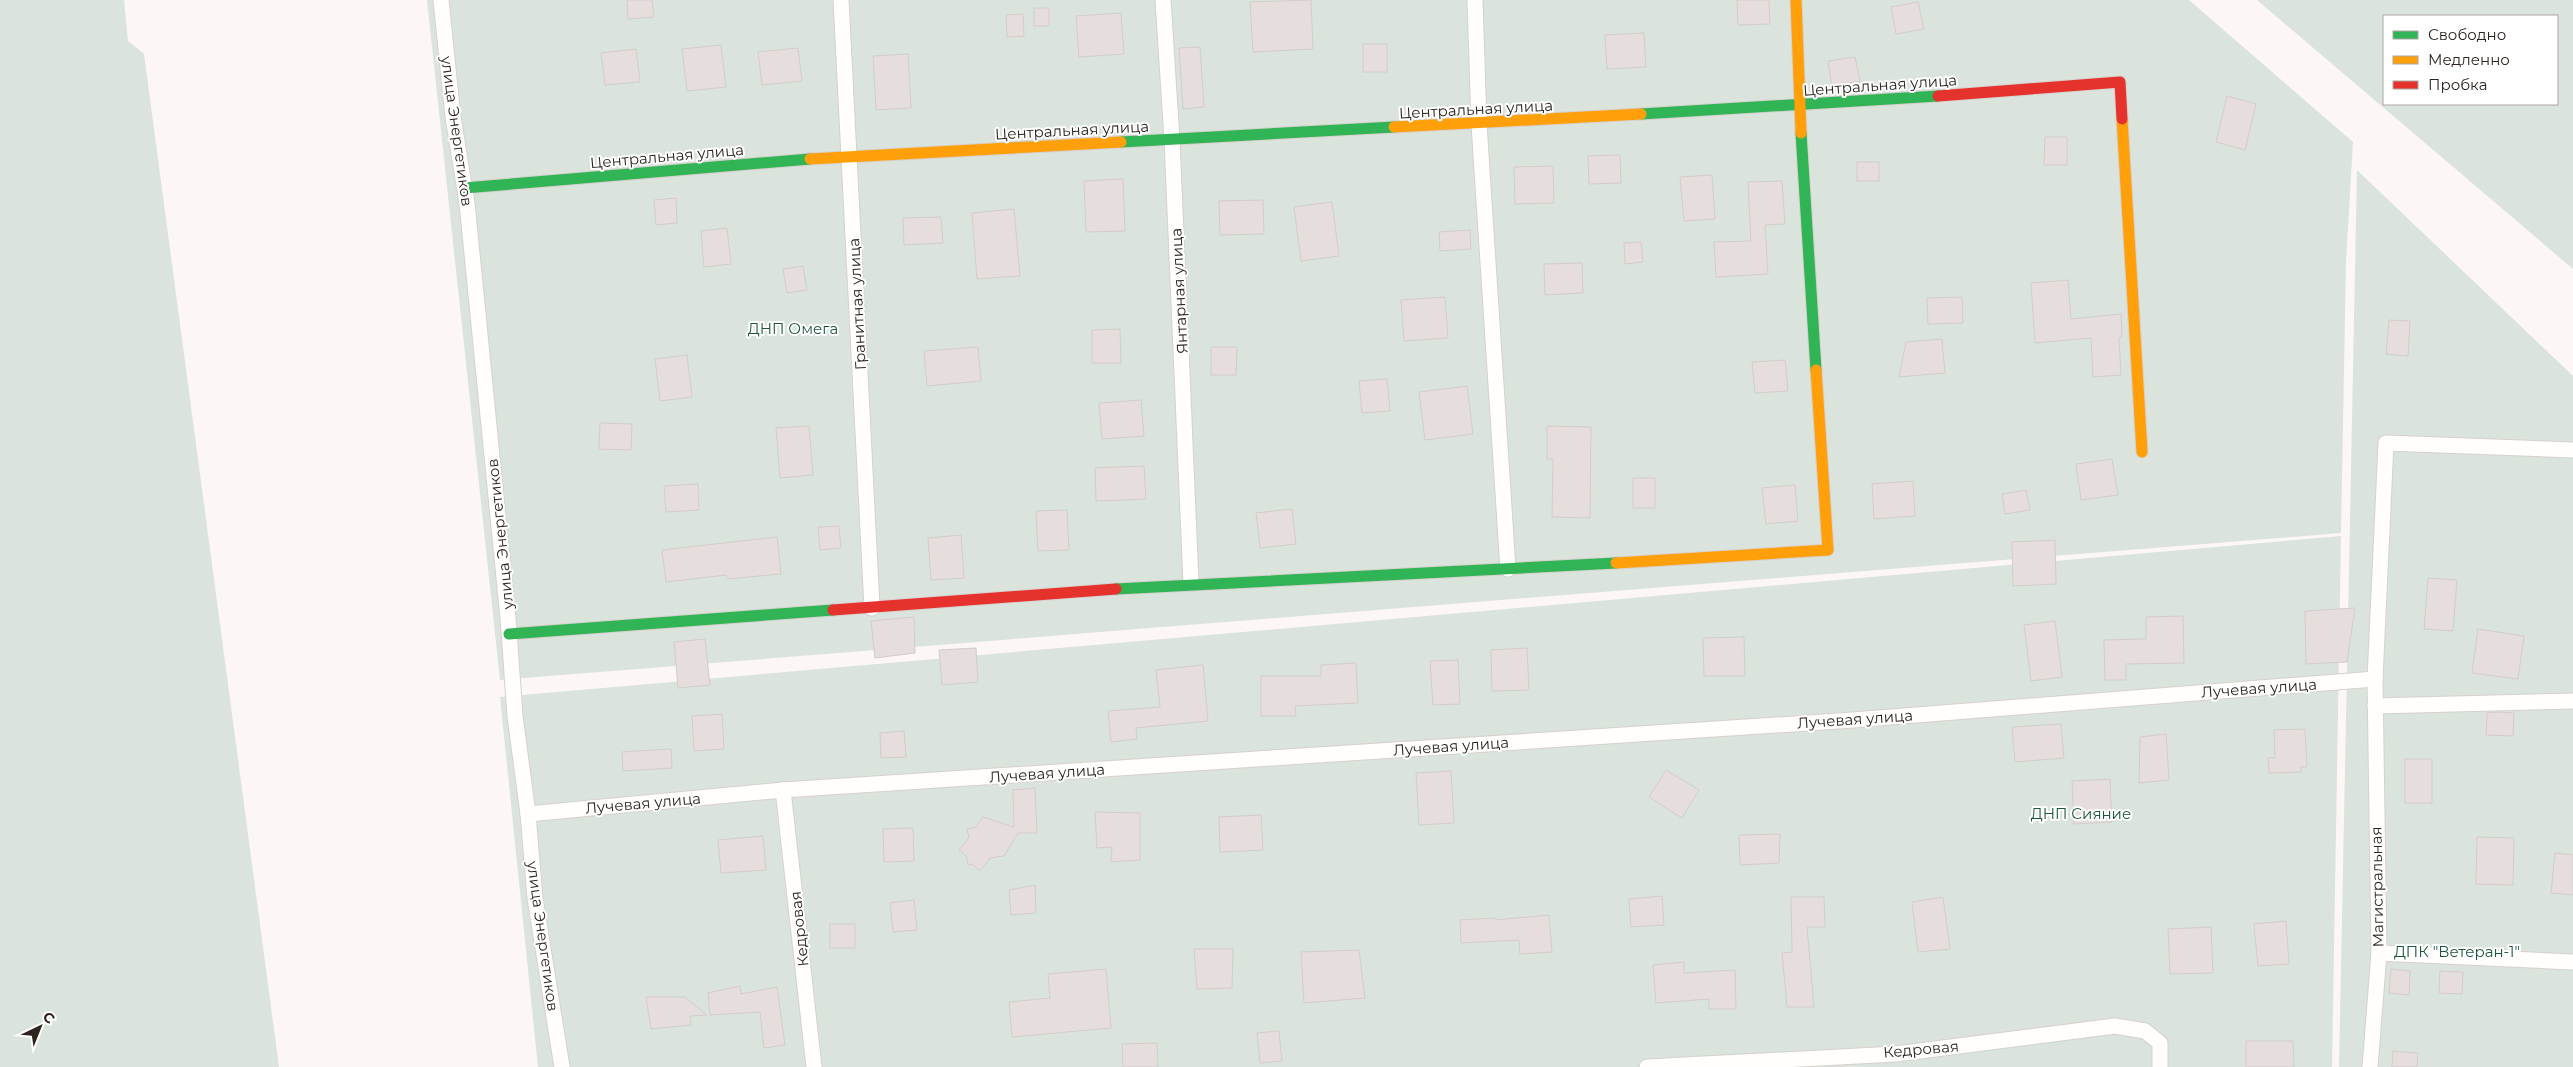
<svg xmlns="http://www.w3.org/2000/svg" width="2573" height="1067" font-family="Montserrat,sans-serif">
<rect width="100%" height="100%" fill="#fcf6f4"/>
<g fill="#dae4dc" fill-rule="evenodd">
<polygon points="0,0 124,0 128,41 144,54 279,1067 0,1067"/>
<polygon points="427,0 2189,0 2353,142 2346,262 2341,533 500,680"/>
<path d="M2257,0H2573V269ZM2384,16H2557V104H2384Z"/>
<polygon points="2357,170 2573,376 2573,1067 2339,1067"/>
<polygon points="2341,536 2332,1067 538,1067 500,697"/>
</g>
<g fill="#e6dedc" stroke="#d3ccca">
<polygon points="627,0 652,0 654,17 628,19"/>
<polygon points="1311,0 1313,49 1253,52 1250,2"/>
<polygon points="1737,0 1769,0 1770,24 1738,25"/>
<polygon points="1918,2 1924,29 1896,34 1891,7"/>
<rect x="1034" y="8" width="15" height="18"/>
<polygon points="1121,13 1124,54 1079,57 1076,16"/>
<polygon points="1023,14 1024,36 1007,37 1006,15"/>
<polygon points="1644,33 1646,67 1607,69 1605,35"/>
<rect x="1363" y="44" width="24" height="28"/>
<polygon points="721,45 726,87 687,91 682,49"/>
<polygon points="1200,47 1204,107 1183,109 1179,48"/>
<polygon points="798,48 802,81 762,85 758,52"/>
<polygon points="636,49 640,82 605,85 601,53"/>
<polygon points="908,54 911,108 876,110 873,56"/>
<polygon points="1855,57 1860,81 1832,86 1828,61"/>
<polygon points="2227,96 2256,104 2245,150 2216,142"/>
<polygon points="2045,137 2067,137 2067,165 2044,165"/>
<polygon points="1620,155 1621,183 1589,184 1588,156"/>
<rect x="1857" y="162" width="22" height="19"/>
<polygon points="1553,166 1554,203 1515,204 1514,167"/>
<polygon points="1712,175 1715,219 1684,221 1680,177"/>
<polygon points="1123,179 1125,231 1086,232 1084,181"/>
<polygon points="1782,181 1785,224 1765,225 1768,274 1716,277 1714,242 1751,241 1748,182"/>
<polygon points="676,198 677,223 656,225 654,200"/>
<polygon points="1263,200 1264,234 1220,235 1219,201"/>
<polygon points="1332,202 1339,256 1301,261 1294,207"/>
<polygon points="1014,209 1020,276 977,279 972,213"/>
<polygon points="941,217 943,243 904,245 903,218"/>
<polygon points="727,228 731,264 704,267 701,231"/>
<polygon points="1470,230 1471,249 1440,251 1439,232"/>
<polygon points="1641,242 1643,262 1625,264 1624,243"/>
<polygon points="1582,263 1583,293 1545,295 1544,264"/>
<polygon points="803,266 807,290 787,293 783,269"/>
<polygon points="2068,280 2071,319 2121,314 2122,337 2119,338 2121,375 2093,377 2091,338 2035,343 2031,283"/>
<polygon points="1445,297 1448,338 1404,341 1401,300"/>
<polygon points="1962,297 1963,323 1928,324 1927,298"/>
<polygon points="2389,320 2410,321 2408,356 2386,354"/>
<polygon points="1120,329 1121,363 1092,363 1092,330"/>
<polygon points="1942,339 1945,373 1899,377 1906,342"/>
<polygon points="978,347 981,381 927,386 924,351"/>
<polygon points="1211,347 1237,347 1236,375 1211,375"/>
<polygon points="687,355 692,397 660,401 655,359"/>
<polygon points="1785,360 1788,391 1755,393 1752,362"/>
<polygon points="1387,379 1390,411 1362,413 1359,381"/>
<polygon points="1467,386 1473,434 1425,440 1419,392"/>
<polygon points="1141,400 1144,436 1102,439 1099,403"/>
<polygon points="600,423 632,424 631,450 599,449"/>
<polygon points="809,426 813,475 780,478 776,428"/>
<polygon points="1547,426 1591,427 1590,518 1552,517 1553,459 1547,459"/>
<polygon points="2112,459 2118,495 2081,500 2076,464"/>
<polygon points="1144,466 1146,499 1096,501 1095,468"/>
<rect x="1633" y="478" width="22" height="30"/>
<polygon points="1913,481 1915,516 1874,519 1872,484"/>
<polygon points="698,484 699,510 666,512 664,486"/>
<polygon points="1795,485 1798,521 1766,524 1762,488"/>
<polygon points="2026,490 2030,510 2005,514 2002,494"/>
<polygon points="1292,509 1296,544 1260,548 1256,513"/>
<polygon points="1067,510 1069,550 1038,551 1036,511"/>
<polygon points="839,526 841,548 820,550 818,527"/>
<polygon points="961,535 964,578 931,580 928,538"/>
<polygon points="777,537 781,574 727,579 726,575 666,582 662,550"/>
<polygon points="2055,540 2056,584 2013,586 2012,542"/>
<polygon points="2428,578 2457,580 2453,631 2424,629"/>
<polygon points="2355,608 2347,662 2306,664 2305,611"/>
<polygon points="2183,616 2184,663 2126,664 2126,680 2105,680 2104,640 2146,639 2146,617"/>
<polygon points="914,617 915,653 875,658 871,621"/>
<polygon points="2055,621 2062,677 2031,681 2024,625"/>
<polygon points="2478,629 2524,636 2518,679 2472,673"/>
<polygon points="1744,637 1745,676 1704,676 1703,638"/>
<polygon points="705,639 710,685 678,688 674,642"/>
<polygon points="976,648 978,682 942,685 939,650"/>
<polygon points="1527,648 1529,690 1492,691 1491,650"/>
<polygon points="1458,660 1460,704 1433,705 1430,661"/>
<polygon points="1356,663 1358,703 1295,706 1296,716 1261,716 1261,676 1321,676 1321,665"/>
<polygon points="1203,665 1208,721 1136,728 1137,739 1111,742 1108,711 1160,707 1156,670"/>
<polygon points="2498,712 2514,713 2513,736 2486,735 2487,713"/>
<polygon points="722,714 724,749 694,751 692,716"/>
<polygon points="2061,724 2064,758 2015,762 2012,727"/>
<polygon points="2305,729 2307,767 2301,767 2301,772 2269,773 2268,758 2275,758 2274,730"/>
<polygon points="904,731 906,757 881,758 880,733"/>
<polygon points="2166,734 2169,780 2139,783 2140,737"/>
<polygon points="671,749 672,768 623,771 622,752"/>
<rect x="2405" y="759" width="27" height="44"/>
<polygon points="1666,770 1699,790 1682,818 1649,797"/>
<polygon points="1451,771 1454,823 1419,825 1416,773"/>
<polygon points="2110,779 2112,822 2074,824 2072,781"/>
<polygon points="1035,788 1037,833 1018,833 1004,856 990,858 980,871 972,864 968,865 967,857 959,850 969,838 967,829 976,827 983,817 1014,827 1013,790"/>
<polygon points="1095,812 1140,813 1140,860 1111,862 1112,847 1097,848"/>
<polygon points="1261,815 1263,850 1220,852 1219,817"/>
<polygon points="913,828 914,861 884,862 883,829"/>
<polygon points="1780,834 1779,863 1740,865 1739,835"/>
<polygon points="763,836 766,870 721,873 718,840"/>
<polygon points="2477,837 2514,838 2513,885 2476,884"/>
<polygon points="2555,853 2573,855 2573,895 2551,893"/>
<polygon points="1035,885 1036,913 1011,915 1009,890"/>
<polygon points="1662,896 1664,925 1631,927 1629,899"/>
<polygon points="1791,897 1824,897 1825,927 1807,927 1814,1007 1787,1007 1782,953 1792,952"/>
<polygon points="1943,897 1950,949 1918,952 1912,902"/>
<polygon points="914,900 917,930 893,932 890,903"/>
<polygon points="1549,915 1552,952 1520,954 1519,940 1461,943 1460,920 1495,918 1495,920"/>
<polygon points="2286,921 2289,964 2258,966 2254,924"/>
<rect x="830" y="924" width="25" height="24"/>
<polygon points="2211,927 2213,973 2170,974 2168,929"/>
<polygon points="1194,949 1233,949 1232,988 1197,989"/>
<polygon points="1359,950 1365,998 1304,1003 1301,952"/>
<polygon points="1684,962 1684,973 1735,970 1736,1009 1709,1009 1709,999 1656,1003 1653,965"/>
<polygon points="1106,969 1111,1028 1012,1037 1009,1002 1050,998 1048,974"/>
<polygon points="2391,969 2410,971 2409,995 2389,993"/>
<polygon points="2440,971 2463,972 2462,994 2439,993"/>
<polygon points="740,986 741,994 777,987 785,1045 764,1048 760,1012 710,1015 708,993"/>
<polygon points="646,997 685,997 707,1015 690,1016 691,1025 651,1029"/>
<polygon points="1279,1031 1282,1061 1260,1063 1257,1033"/>
<polygon points="2246,1041 2293,1041 2294,1067 2246,1067"/>
<polygon points="1157,1043 1158,1067 1123,1067 1122,1044"/>
<polygon points="2393,1051 2418,1053 2417,1067 2392,1067"/>
</g>
<g fill="none" stroke-linecap="round" stroke-linejoin="round">
<defs>
<g id="street">
<polyline points="441,0 453,117 467,203 508,618 515,716 528,814 535,898 562,1067"/>
<polyline points="841,0 872,608"/>
<polyline points="1163,0 1172,140 1191,583"/>
<polyline points="1475,0 1479,124 1508,569"/>
<polyline points="2375,706 2573,701"/>
<polyline points="783,790 814,1067"/>
<polyline points="528,814 783,790 1853,720 2375,679"/>
<polyline points="2379,953 2573,962"/>
<polyline points="1647,1067 1896,1054 2115,1026 2145,1031 2160,1043 2160,1067"/>
<polyline points="2370,1067 2379,953 2375,679 2386,443 2573,450"/>
</g>
<g id="fast">
<polyline points="1641,114 1938,96"/>
<polyline points="1801,133 1816,370"/>
<polyline points="1121,142 1394,127"/>
<polyline points="464,188 810,159"/>
<polyline points="1116,589 1616,563"/>
<polyline points="509,634 833,610"/>
</g>
<g id="slow">
<polyline points="1796,0 1801,133"/>
<polyline points="2122,119 2142,452"/>
<polyline points="1394,127 1641,114"/>
<polyline points="810,159 1121,142"/>
<polyline points="1616,563 1828,550 1816,370"/>
</g>
<g id="jam">
<polyline points="1938,96 2120,82 2122,119"/>
<polyline points="833,610 1116,589"/>
</g>
</defs>
<use href="#street" stroke="#d7d0cd" stroke-width="17"/>
<use href="#fast" stroke="#d7d0cd" stroke-width="13"/>
<use href="#slow" stroke="#d7d0cd" stroke-width="13"/>
<use href="#jam" stroke="#d7d0cd" stroke-width="13"/>
<use href="#street" stroke="#fffefd" stroke-width="15"/>
<use href="#fast" stroke="#30b455" stroke-width="11"/>
<use href="#slow" stroke="#ff9f0a" stroke-width="11"/>
<use href="#jam" stroke="#e5322d" stroke-width="11"/>
</g>
<g text-anchor="middle" dominant-baseline="central" stroke-width="4" stroke-linejoin="round" paint-order="stroke">
<g font-size="15" fill="#2d2420" stroke="#fff">
<text transform="translate(1880 85) rotate(-4)">Центральная улица</text>
<text transform="translate(1476 109) rotate(-3)">Центральная улица</text>
<text transform="translate(1072 130) rotate(-3)">Центральная улица</text>
<text transform="translate(457 131) rotate(82)">улица Энергетиков</text>
<text transform="translate(667 156) rotate(-5)">Центральная улица</text>
<text transform="translate(1179 291) rotate(-93)">Янтарная улица</text>
<text transform="translate(857 304) rotate(-93)">Гранитная улица</text>
<text transform="translate(500 534) rotate(-96)">улица Энергетиков</text>
<text transform="translate(2259 688) rotate(-4)">Лучевая улица</text>
<text transform="translate(1855 719) rotate(-4)">Лучевая улица</text>
<text transform="translate(1451 746) rotate(-4)">Лучевая улица</text>
<text transform="translate(1047 773) rotate(-4)">Лучевая улица</text>
<text transform="translate(643 803) rotate(-5)">Лучевая улица</text>
<text transform="translate(2377 887) rotate(-91)">Магистральная</text>
<text transform="translate(799 929) rotate(-96)">Кедровая</text>
<text transform="translate(543 936) rotate(82)">улица Энергетиков</text>
<text transform="translate(1921 1049) rotate(-5)">Кедровая</text>
</g>
<g font-size="15" fill="#1b563d" stroke="#fff">
<text x="793" y="328">ДНП Омега</text>
<text x="2081" y="813">ДНП Сияние</text>
<text x="2457" y="951">ДПК "Ветеран-1"</text>
</g>
</g>
<rect x="2383" y="15" width="175" height="90" fill="#ffffff" stroke="#aba7a6"/>
<rect x="2393" y="31" width="25" height="8" fill="#30b455" stroke="#aba7a6"/>
<text x="2428" y="40" font-size="15" fill="#2d2420">Свободно</text>
<rect x="2393" y="56" width="25" height="8" fill="#ff9f0a" stroke="#aba7a6"/>
<text x="2428" y="65" font-size="15" fill="#2d2420">Медленно</text>
<rect x="2393" y="81" width="25" height="8" fill="#e5322d" stroke="#aba7a6"/>
<text x="2428" y="90" font-size="15" fill="#2d2420">Пробка</text>
<g transform="translate(40 1027) rotate(43)" stroke="#ffffff" stroke-width="4" paint-order="stroke">
<path d="M0-4L9 19L0 12L-9 19Z" fill="#2d2420"/>
<text y="-8" font-size="14" font-weight="bold" text-anchor="middle" fill="#2d2420">С</text>
</g>
</svg>
